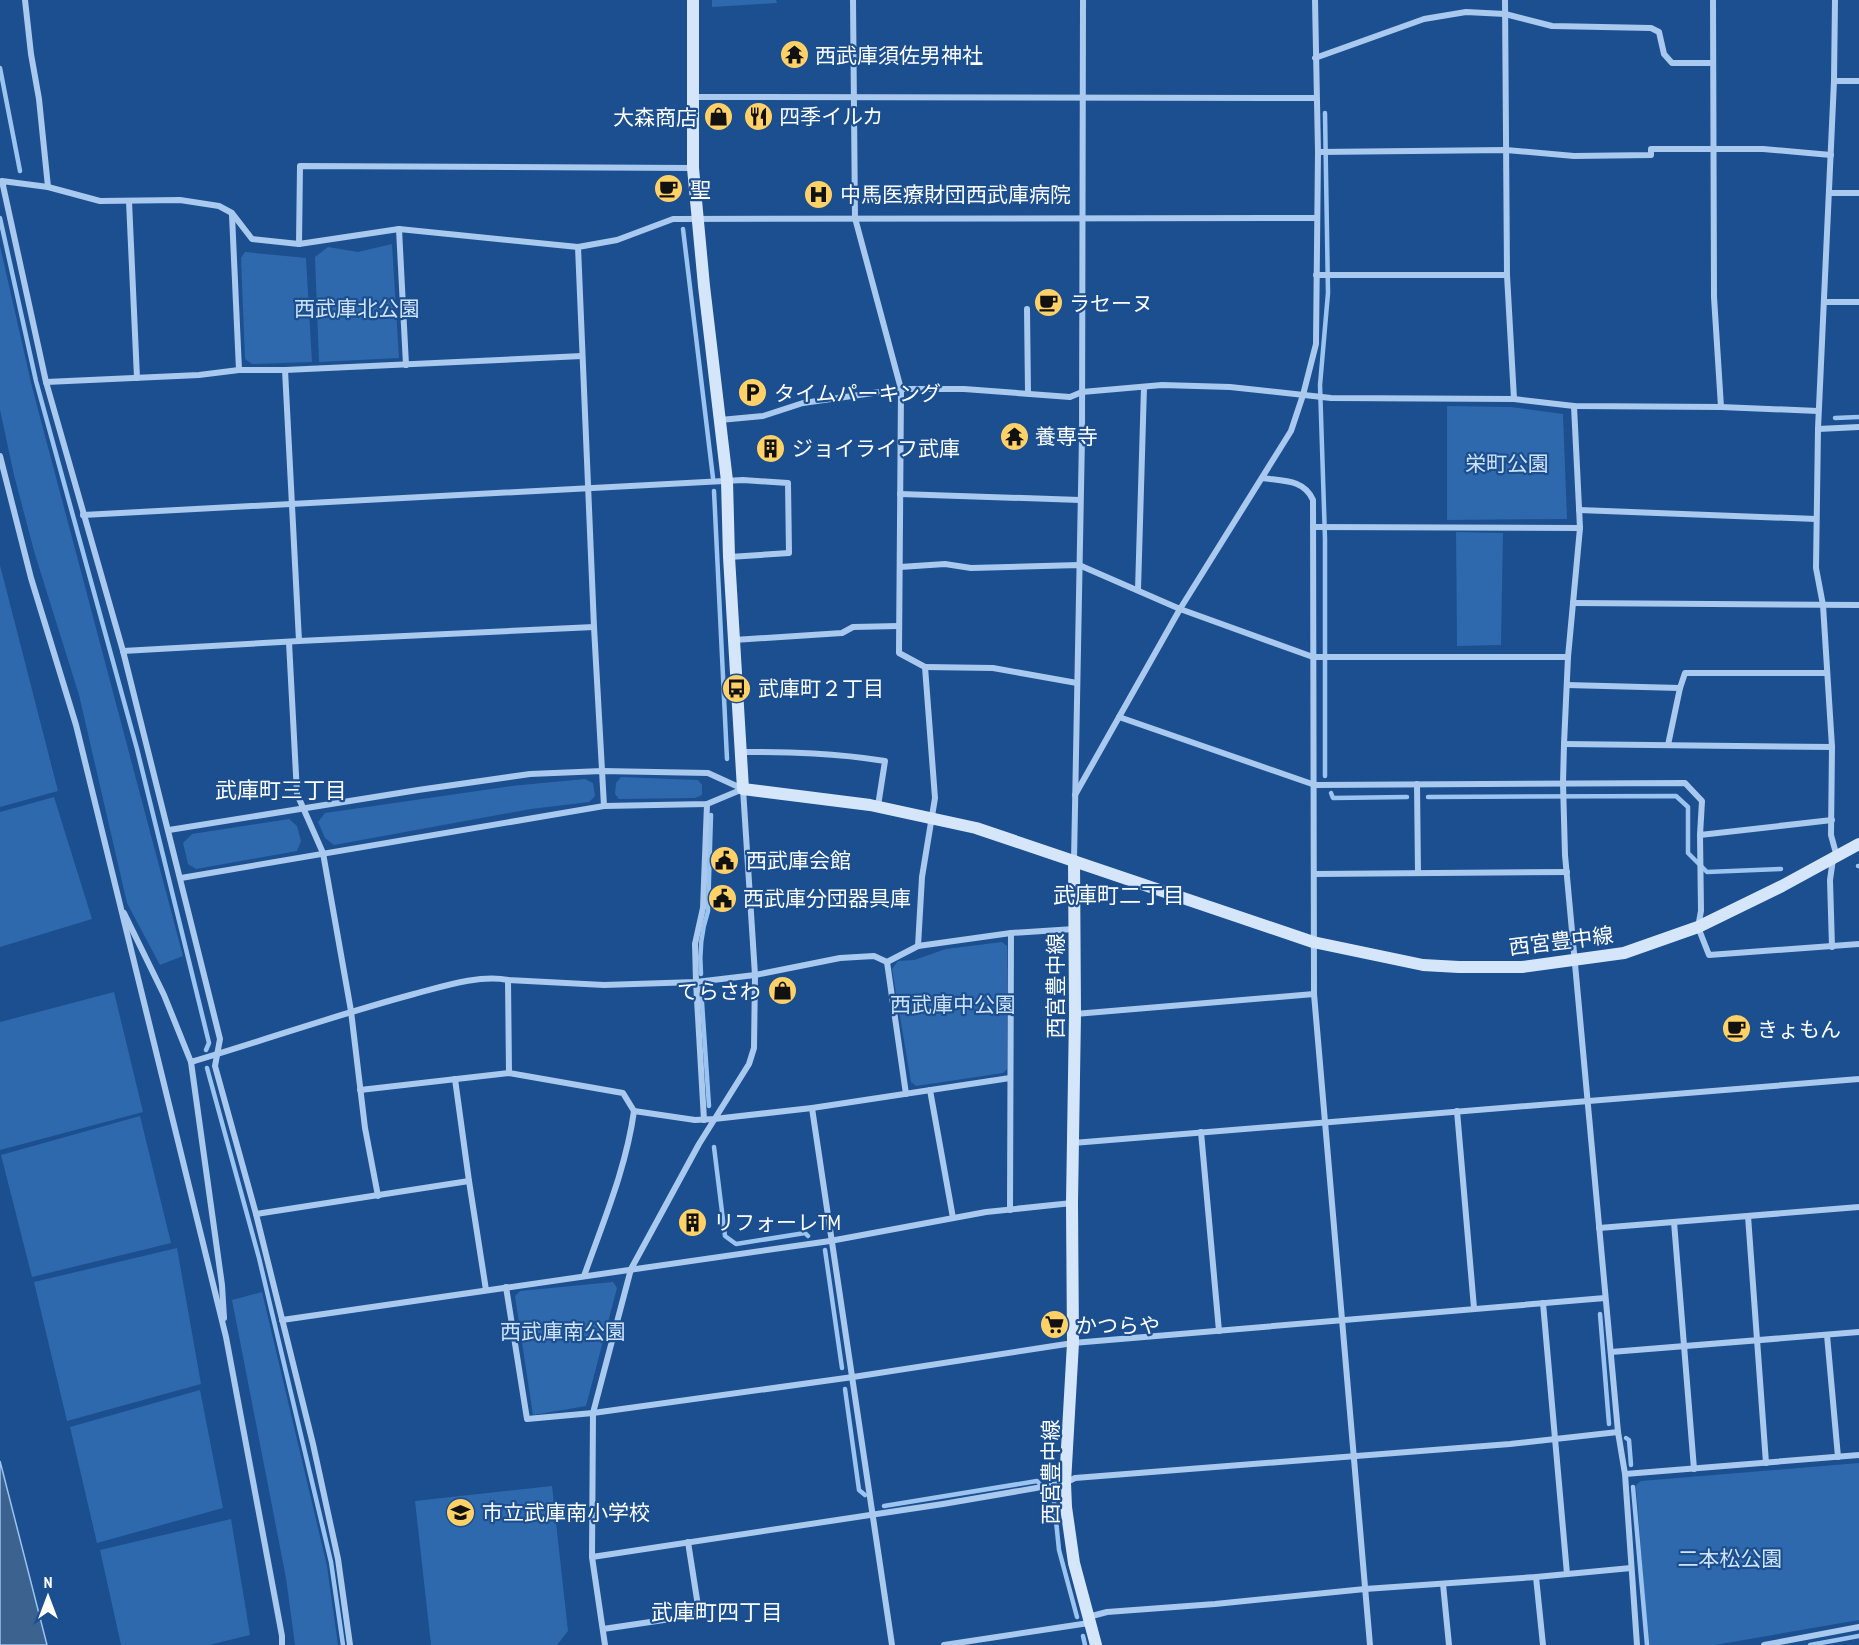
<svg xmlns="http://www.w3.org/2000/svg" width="1859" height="1645" font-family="'PT Sans Narrow','Noto Sans JP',sans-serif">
<rect width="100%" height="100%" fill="#1b4f8f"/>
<g fill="#2e69ad">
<polygon points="712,0 776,0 777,3 712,7"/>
<polygon points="392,244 399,358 319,362 315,257 328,247 358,252"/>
<polygon points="0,246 32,387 183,956 160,965 127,903 79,695 34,551 14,475 0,410"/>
<polygon points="245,252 306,258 312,362 252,364 245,359 241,258"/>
<polygon points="1447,406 1511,407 1563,414 1567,519 1447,520"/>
<polygon points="1456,532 1503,533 1501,645 1457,646"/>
<polygon points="0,565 58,791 0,807"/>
<polygon points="621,777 698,780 702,785 702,795 695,798 619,799 615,794 616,783"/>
<polygon points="585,779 593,783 595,796 589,802 531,809 334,845 325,838 318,822 325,813 511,786"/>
<polygon points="54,797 92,919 0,947 0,812"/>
<polygon points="289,819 297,826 301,841 297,851 196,869 188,864 183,843 192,834"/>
<polygon points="1002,942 1007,946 1007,1069 1003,1073 916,1086 911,1082 892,969 898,961 914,960 946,949"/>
<polygon points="114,992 143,1112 0,1150 0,1022"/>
<polygon points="140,1116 171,1243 32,1277 1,1155"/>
<polygon points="177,1248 201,1384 67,1421 34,1282"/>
<polygon points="613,1282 617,1288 586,1406 533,1415 515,1296 520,1291"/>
<polygon points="262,1292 327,1566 338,1645 295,1645 286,1578 232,1300"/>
<polygon points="200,1390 223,1508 97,1543 70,1427"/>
<polygon points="1859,1463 1859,1620 1715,1645 1648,1645 1636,1485 1641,1481"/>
<polygon points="552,1486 568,1631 557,1645 431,1645 415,1501"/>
<polygon points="231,1519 250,1635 209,1645 121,1645 100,1550"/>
</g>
<polygon fill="#3c6290" stroke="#9cc4f0" stroke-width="1.5" points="0,1461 47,1645 0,1645"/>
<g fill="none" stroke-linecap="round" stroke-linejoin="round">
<g stroke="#9cc4f0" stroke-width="4.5">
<polyline points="0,68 20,171"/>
<polyline points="0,218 36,381 137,749 209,1043 206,1050"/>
<polyline points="683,229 713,478"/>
<polyline points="1835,418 1859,417"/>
<polyline points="714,491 727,759"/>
<polyline points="1325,776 1325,539 1320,385 1328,293 1325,113"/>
<polyline points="1331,793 1333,798 1407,797"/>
<polyline points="1428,797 1676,796 1688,807 1688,853 1707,872 1781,869"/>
<polyline points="1858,866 1859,866"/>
<path d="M701,974C699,952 701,932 708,911L711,815"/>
<polyline points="701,988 709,1106"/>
<polyline points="207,1068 259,1258 331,1562 343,1645"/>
<polyline points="714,1147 725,1236 736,1244 805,1233 808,1236"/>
<polyline points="825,1250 842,1368"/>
<polyline points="1600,1314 1609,1424"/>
<polyline points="845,1389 859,1490 865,1495"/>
<polyline points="1626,1438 1629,1440 1631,1465"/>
<polyline points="1633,1487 1647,1645"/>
<polyline points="1054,1501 1059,1550 1077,1617"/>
<polyline points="884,1506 1037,1481 1041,1485"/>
<polyline points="1083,1636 1085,1645"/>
<polyline points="1810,1645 1859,1636"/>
</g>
<g stroke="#a9c9ee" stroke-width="6">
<polyline points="25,0 31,54 39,99 48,187"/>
<polyline points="853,0 855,218 901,389 899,653 925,667 935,798 922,877 918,946"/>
<polyline points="1505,0 1507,275"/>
<polyline points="1713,0 1714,297 1721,407"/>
<polyline points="1835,0 1834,81 1818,429 1816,568 1823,605 1832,747 1831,835 1837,857"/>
<polyline points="1315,58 1424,19 1466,12 1505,14 1552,26 1651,28 1659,32 1664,54 1672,63 1713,63"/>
<polyline points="1834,81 1859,81"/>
<polyline points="694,97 1316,98"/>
<polyline points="1318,152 1506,150 1574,156 1651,155 1651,149 1763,149 1831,155"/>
<polyline points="1829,193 1859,193"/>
<polyline points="129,201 137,378"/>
<polyline points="232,215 239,370"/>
<polyline points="399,229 406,365"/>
<polyline points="299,244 300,166 693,168"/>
<polyline points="578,247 594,627 604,806"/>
<polyline points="1316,275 1507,275 1514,399"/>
<polyline points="1824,302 1859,302"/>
<polyline points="1027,309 1028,393"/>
<polyline points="46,382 199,375 239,370 285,370 582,356"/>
<polyline points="1574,406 1580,528 1568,657 1564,744 1563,783 1565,855 1618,1432 1625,1474 1637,1645"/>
<polyline points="720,420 763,416 803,403 901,389 964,389 1070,397 1082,392 1162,385 1230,387 1331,398 1514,399 1574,406 1721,407 1818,411"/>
<polyline points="1818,429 1859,427"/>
<polyline points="0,456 31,578 76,725 226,1337 282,1636 282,1645"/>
<path d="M1262,478C1282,481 1304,479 1313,500L1314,994L1370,1645"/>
<polyline points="900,494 1080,500"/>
<polyline points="1579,510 1816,519"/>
<polyline points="83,515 743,480 788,483 789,553 729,557"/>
<polyline points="1313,527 1580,528"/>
<polyline points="900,567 945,564 971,568 1079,565 1180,609 1313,657 1568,657"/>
<polyline points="1138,590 1144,387"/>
<polyline points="1573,603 1859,605"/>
<polyline points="734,640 842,633 853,627 899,626"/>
<polyline points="299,641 594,627"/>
<polyline points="289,642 297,794 323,853 351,1011 365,1128 378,1196"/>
<polyline points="123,651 299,641 285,370"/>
<polyline points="925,667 993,668 1077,683"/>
<polyline points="1567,685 1680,688 1685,673 1827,673"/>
<polyline points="1119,717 1315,785 1685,783 1702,801 1700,835 1832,820"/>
<polyline points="1564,744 1832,747"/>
<polyline points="1668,745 1680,688"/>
<path d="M741,752C792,752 835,753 885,761L878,806"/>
<polyline points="1417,784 1418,873"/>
<polyline points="1075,795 1180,609 1291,431 1303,395 1316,344 1318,152 1315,0"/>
<polyline points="169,830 418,790 530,774 602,771 708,773 743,789"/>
<polyline points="1700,835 1701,911 1698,927 1709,955 1859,944"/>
<polyline points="1074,861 1082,437 1083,0"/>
<polyline points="1314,874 1567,872"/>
<polyline points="181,878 604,806 707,804 743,789"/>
<polyline points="124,913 164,995 191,1062 222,1285 224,1318"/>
<polyline points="1832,947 1830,880 1833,859"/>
<polyline points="887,962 906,1094"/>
<polyline points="508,980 509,1073"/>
<polyline points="1075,1014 1314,994"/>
<path d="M191,1062C265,1040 339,1014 414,994C441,987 480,974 508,980L604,985L696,982L755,975L840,958L874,956L887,962L918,946L1011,933L1074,929"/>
<polyline points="455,1079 469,1181"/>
<polyline points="360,1090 509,1073 623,1093 634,1111 695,1120 714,1119 812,1108 1010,1078"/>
<polyline points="930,1090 953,1218"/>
<polyline points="812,1108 892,1645"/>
<polyline points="1457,1111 1474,1308"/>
<polyline points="704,1120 696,982 695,944 703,908 707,804"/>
<polyline points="1201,1132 1219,1331"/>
<polyline points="1073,1143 1859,1079"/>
<polyline points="1010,1210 1011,933"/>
<polyline points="256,1214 469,1181 486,1290"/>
<polyline points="1748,1216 1766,1463"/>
<polyline points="1674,1222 1694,1469"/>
<polyline points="1599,1228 1859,1207"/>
<path d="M584,1276C603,1222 626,1169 634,1111"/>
<polyline points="506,1287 527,1419 593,1413 853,1377 1073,1343 1605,1298"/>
<polyline points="1543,1303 1567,1574"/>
<polyline points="282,1320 830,1241 986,1212 1072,1203"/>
<polyline points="1827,1335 1838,1457"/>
<polyline points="1611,1352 1859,1332"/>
<polyline points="1625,1474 1859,1455"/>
<polyline points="592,1557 943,1504 1065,1483 1075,1478 1510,1444 1618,1432"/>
<polyline points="1536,1577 1543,1645"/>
<polyline points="1443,1584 1449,1645"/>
<polyline points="1088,1617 1107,1612 1215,1604 1365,1589 1536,1577 1631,1568"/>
<polyline points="603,1629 691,1616 698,1606 688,1542"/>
<polyline points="350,1645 338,1559 313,1444 256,1214 215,1066 220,1039 123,651 46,382 2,181 48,187 100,201 180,200 219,206 232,213 252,239 299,244 399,229 578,247 617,240 673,219 1316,218"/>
<polyline points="605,1645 592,1557 593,1413 631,1269 699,1144 749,1064 754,1048 755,975 743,789"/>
<polyline points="944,1645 1089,1623"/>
<polyline points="1764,1645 1859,1627"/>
</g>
<g stroke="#d6e6fa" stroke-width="12">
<polyline points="693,0 693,168 704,286 727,481 729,557 743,789 870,805 976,828 1313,942 1423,965 1459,967 1522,967 1624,953 1698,927 1782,886 1859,844"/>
<polyline points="1074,861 1075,1014 1072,1203 1073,1343 1065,1483 1066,1507 1074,1563 1096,1645"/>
</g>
</g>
<defs>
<symbol id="temple-disc" viewBox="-11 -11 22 22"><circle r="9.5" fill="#ffd166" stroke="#1b4f8f"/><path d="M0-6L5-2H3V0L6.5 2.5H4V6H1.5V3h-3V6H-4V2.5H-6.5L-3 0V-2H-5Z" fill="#111"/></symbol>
<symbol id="restaurant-disc" viewBox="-11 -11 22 22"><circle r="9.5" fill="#ffd166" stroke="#1b4f8f"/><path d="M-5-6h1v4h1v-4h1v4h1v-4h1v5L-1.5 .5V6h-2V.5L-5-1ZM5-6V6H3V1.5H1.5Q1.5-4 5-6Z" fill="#111"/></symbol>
<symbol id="shop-disc" viewBox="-11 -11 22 22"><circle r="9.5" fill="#ffd166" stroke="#1b4f8f"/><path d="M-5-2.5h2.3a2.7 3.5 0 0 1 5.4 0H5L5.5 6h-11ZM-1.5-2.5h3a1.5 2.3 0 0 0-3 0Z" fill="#111"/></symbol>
<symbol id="cafe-disc" viewBox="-11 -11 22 22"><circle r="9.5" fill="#ffd166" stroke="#1b4f8f"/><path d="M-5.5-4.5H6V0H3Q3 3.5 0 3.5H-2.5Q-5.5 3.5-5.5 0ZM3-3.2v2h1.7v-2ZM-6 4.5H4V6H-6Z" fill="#111"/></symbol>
<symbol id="hospital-disc" viewBox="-11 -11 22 22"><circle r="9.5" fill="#ffd166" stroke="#1b4f8f"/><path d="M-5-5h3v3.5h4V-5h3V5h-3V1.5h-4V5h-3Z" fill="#111"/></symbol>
<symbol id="parking-disc" viewBox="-11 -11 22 22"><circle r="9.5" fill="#ffd166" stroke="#1b4f8f"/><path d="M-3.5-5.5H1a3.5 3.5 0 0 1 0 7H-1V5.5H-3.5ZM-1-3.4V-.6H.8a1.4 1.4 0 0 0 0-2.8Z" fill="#111"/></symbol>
<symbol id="building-disc" viewBox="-11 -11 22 22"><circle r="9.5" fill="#ffd166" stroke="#1b4f8f"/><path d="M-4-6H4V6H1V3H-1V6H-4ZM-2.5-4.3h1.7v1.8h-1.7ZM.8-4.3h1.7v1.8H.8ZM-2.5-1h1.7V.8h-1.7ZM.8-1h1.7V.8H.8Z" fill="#111"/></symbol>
<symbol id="bus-disc" viewBox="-11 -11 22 22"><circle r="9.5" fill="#ffd166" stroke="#1b4f8f"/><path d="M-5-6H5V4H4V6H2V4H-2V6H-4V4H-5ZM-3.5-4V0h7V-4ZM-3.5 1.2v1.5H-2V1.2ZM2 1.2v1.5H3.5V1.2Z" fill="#111"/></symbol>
<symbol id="civic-disc" viewBox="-11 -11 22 22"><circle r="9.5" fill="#ffd166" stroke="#1b4f8f"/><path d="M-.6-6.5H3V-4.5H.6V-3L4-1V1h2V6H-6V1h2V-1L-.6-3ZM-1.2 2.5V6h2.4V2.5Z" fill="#111"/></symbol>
<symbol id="supermarket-disc" viewBox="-11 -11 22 22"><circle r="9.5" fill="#ffd166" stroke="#1b4f8f"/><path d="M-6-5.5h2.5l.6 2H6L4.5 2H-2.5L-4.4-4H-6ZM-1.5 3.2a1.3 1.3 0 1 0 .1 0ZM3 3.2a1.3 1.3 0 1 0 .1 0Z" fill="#111"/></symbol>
<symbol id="school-disc" viewBox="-11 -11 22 22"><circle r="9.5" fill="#ffd166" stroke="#1b4f8f"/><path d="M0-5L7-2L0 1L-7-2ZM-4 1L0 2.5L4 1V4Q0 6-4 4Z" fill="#111"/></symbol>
</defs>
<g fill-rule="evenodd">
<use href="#temple-disc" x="778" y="38" width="33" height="33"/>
<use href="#restaurant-disc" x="742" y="100" width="33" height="33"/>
<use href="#shop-disc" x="702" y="100" width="33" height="33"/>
<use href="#cafe-disc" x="652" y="172" width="33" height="33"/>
<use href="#hospital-disc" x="802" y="178" width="33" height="33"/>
<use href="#cafe-disc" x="1032" y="286" width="33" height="33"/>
<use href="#parking-disc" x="736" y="376" width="33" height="33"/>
<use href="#temple-disc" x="998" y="420" width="33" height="33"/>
<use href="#building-disc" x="754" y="432" width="33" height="33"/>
<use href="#bus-disc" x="720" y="672" width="33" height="33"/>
<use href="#civic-disc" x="708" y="844" width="33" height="33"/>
<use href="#civic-disc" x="706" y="882" width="33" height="33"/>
<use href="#shop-disc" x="766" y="974" width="33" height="33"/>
<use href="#cafe-disc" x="1720" y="1012" width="33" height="33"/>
<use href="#building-disc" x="676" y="1206" width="33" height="33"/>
<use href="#supermarket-disc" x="1038" y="1308" width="33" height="33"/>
<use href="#school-disc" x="444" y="1496" width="33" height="33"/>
</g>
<g text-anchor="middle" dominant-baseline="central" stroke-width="4.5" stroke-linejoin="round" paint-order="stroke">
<g font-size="21" fill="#fff" stroke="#1b4f8f" text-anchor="start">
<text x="815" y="55">西武庫須佐男神社</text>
<text x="779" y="116">四季イルカ</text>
<text x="697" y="117" text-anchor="end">大森商店</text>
<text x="690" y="189">聖</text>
<text x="840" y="194">中馬医療財団西武庫病院</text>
<text x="1069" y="303">ラセーヌ</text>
<text x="774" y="393">タイムパーキング</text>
<text x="1035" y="436">養専寺</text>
<text x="792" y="448">ジョイライフ武庫</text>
<text x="758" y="688">武庫町２丁目</text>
<text x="746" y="860">西武庫会館</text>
<text x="743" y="898">西武庫分団器具庫</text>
<text x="761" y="991" text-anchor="end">てらさわ</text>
<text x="1757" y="1029">きょもん</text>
<text x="713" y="1222">リフォーレTM</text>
<text x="1076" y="1325">かつらや</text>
<text x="482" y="1512">市立武庫南小学校</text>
</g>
<g font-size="21" fill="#cfe3fa" stroke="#1b4f8f">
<text x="357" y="308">西武庫北公園</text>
<text x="1507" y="463">栄町公園</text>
<text x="953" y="1004">西武庫中公園</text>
<text x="563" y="1331">西武庫南公園</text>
<text x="1730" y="1558">二本松公園</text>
</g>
<g font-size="21" fill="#fff" stroke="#1b4f8f">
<text transform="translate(1561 941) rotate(-7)">西宮豊中線</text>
<text transform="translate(1055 986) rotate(-90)">西宮豊中線</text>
<text transform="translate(1050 1472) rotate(-90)">西宮豊中線</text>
</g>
<g font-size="22" fill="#fff" stroke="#1b4f8f">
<text x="281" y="790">武庫町三丁目</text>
<text x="1119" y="895">武庫町二丁目</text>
<text x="717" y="1612">武庫町四丁目</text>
</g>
</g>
<g transform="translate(48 1597)" stroke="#1b4f8f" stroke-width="4.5" paint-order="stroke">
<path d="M0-4.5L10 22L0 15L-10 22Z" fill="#ffffff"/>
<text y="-9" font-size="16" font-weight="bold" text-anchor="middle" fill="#ffffff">N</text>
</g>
</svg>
